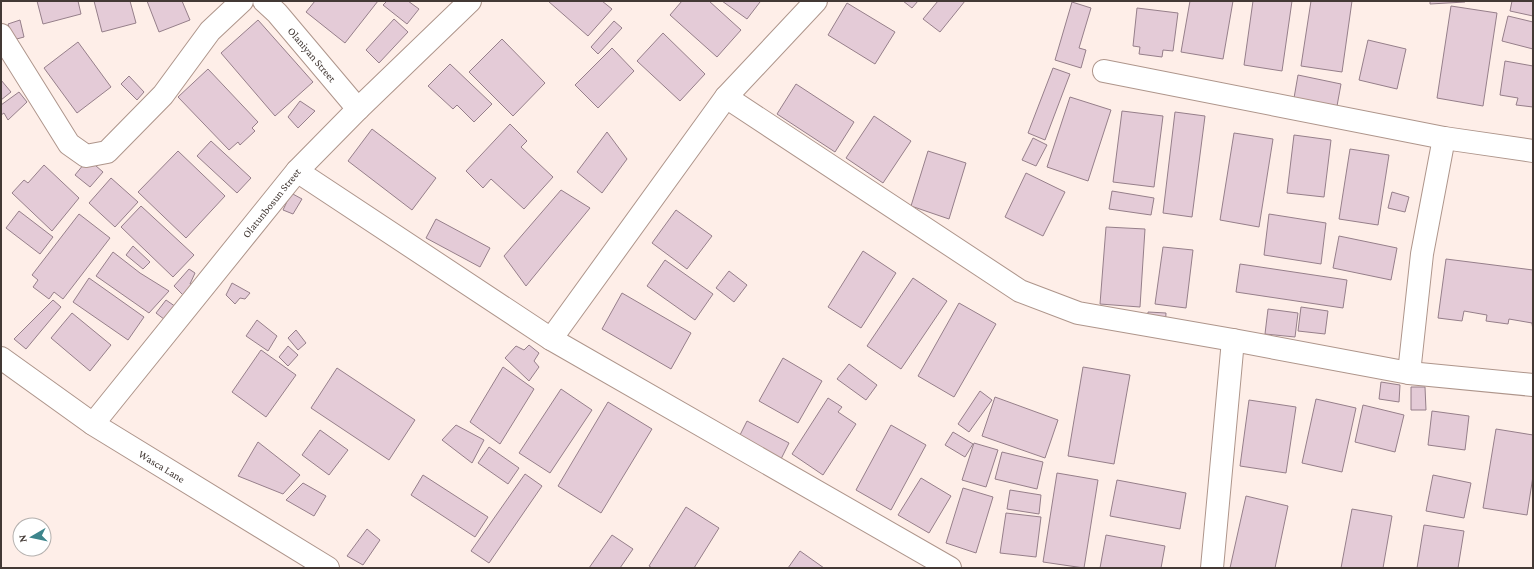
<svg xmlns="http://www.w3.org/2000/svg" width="1534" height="569" font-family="'Crimson Pro',serif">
<rect width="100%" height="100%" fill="#feeee8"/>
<g fill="#e4cbd7" stroke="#967f8a">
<polygon points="37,1 78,1 81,14 43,24"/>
<polygon points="94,1 130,1 136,23 102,32"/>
<polygon points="147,1 182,1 190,20 159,32"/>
<polygon points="315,1 378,1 345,43 306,12"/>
<polygon points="387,1 408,1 419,9 407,24 383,5"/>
<polygon points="548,1 602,1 612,9 588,36"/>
<polygon points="682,1 709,1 741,30 717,57 670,15"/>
<polygon points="722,1 759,1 760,2 747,19"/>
<polygon points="903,1 918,1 912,8"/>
<polygon points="938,1 965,1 940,32 923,19"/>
<polygon points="1190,1 1233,1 1223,59 1181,52"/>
<polygon points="1253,1 1292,1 1282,71 1244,65"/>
<polygon points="1311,1 1352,1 1342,72 1301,66"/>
<polygon points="1430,1 1465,1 1465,2 1430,4"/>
<polygon points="1512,1 1533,1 1533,16 1510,11"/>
<polygon points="1072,2 1091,8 1079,48 1086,50 1081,68 1055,60"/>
<polygon points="847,3 895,32 875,64 828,35"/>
<polygon points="1451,6 1497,13 1483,106 1437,98"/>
<polygon points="1137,8 1178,13 1173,51 1163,50 1162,57 1139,54 1140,47 1133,46"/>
<polygon points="1508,16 1533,22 1533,49 1502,41"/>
<polygon points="394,19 408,32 379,63 366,50"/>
<polygon points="20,20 24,37 13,40 8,24"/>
<polygon points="258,20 313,82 275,116 221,53"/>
<polygon points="614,21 622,28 598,54 591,47"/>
<polygon points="663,33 705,74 680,101 637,61"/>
<polygon points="502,39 545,83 513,116 469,72"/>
<polygon points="1368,40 1406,49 1397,89 1359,80"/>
<polygon points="78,42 111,87 77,113 44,68"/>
<polygon points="612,48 634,71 598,108 575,85"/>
<polygon points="1505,61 1533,66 1533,107 1516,105 1518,98 1500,95"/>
<polygon points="450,64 492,104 474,122 457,105 453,109 428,86"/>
<polygon points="1053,68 1070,74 1045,140 1028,133"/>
<polygon points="208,69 258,122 252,128 255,131 240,145 238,142 229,150 178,97"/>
<polygon points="1298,75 1341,84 1337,106 1294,98"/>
<polygon points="129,76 144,92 137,100 121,84"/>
<polygon points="1,80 11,92 1,100"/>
<polygon points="796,84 854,122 835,152 777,114"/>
<polygon points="19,92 27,102 8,120 4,113 1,115 1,105"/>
<polygon points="1070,97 1111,110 1088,181 1047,167"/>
<polygon points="300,101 315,111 298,128 288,117"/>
<polygon points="1122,111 1163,116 1154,187 1113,182"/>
<polygon points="1175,112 1205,116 1192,217 1163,213"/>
<polygon points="874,116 911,141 883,183 846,158"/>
<polygon points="510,124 527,141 521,147 553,177 524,209 491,179 483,188 466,171"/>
<polygon points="372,129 436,178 412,210 348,161"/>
<polygon points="607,132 627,159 602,193 577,172"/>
<polygon points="1234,133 1273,139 1259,227 1220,220"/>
<polygon points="1294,135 1331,140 1324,197 1287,193"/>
<polygon points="1033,138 1047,145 1036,166 1022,160"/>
<polygon points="211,141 251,178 237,193 197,156"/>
<polygon points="1350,149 1389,155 1378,225 1339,219"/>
<polygon points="178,151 225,196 186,238 138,192"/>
<polygon points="928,151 966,163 949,219 911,206"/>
<polygon points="88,159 103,172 90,187 75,175"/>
<polygon points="44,165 79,198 52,231 12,193 24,180 28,183"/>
<polygon points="1026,173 1065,192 1043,236 1005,217"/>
<polygon points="111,178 138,202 115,227 89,203"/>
<polygon points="561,190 590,208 526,286 504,256"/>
<polygon points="1112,191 1154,198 1151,215 1109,209"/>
<polygon points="1392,192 1409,197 1405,212 1388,208"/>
<polygon points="291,193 302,199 293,214 283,210"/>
<polygon points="141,206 194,255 173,277 121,227"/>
<polygon points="676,210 712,236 687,269 652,243"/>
<polygon points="19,211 53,237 40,254 6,228"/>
<polygon points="79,214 110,238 63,299 54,292 49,299 33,287 38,280 32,275"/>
<polygon points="1269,214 1326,223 1321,264 1264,255"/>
<polygon points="436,219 490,248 480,267 426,238"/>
<polygon points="1106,227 1145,229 1140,307 1100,304"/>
<polygon points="1339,236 1397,248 1391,280 1333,268"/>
<polygon points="133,246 150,262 143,269 126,255"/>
<polygon points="1163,247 1193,250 1186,308 1155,304"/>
<polygon points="863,251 896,273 861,328 828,307"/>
<polygon points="113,252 140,273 169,291 149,313 96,276"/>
<polygon points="1446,259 1533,270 1533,331 1532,323 1509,319 1508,324 1486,321 1487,315 1464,311 1462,321 1438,318"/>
<polygon points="665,260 713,294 695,320 647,286"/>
<polygon points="1240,264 1347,280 1343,308 1236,292"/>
<polygon points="189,269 195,273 190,284 197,288 187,299 174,286"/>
<polygon points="729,271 747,285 734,302 716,288"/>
<polygon points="89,278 144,317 128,340 73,302"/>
<polygon points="913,278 947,301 901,369 867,346"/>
<polygon points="232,283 250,293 245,299 240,298 235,304 226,295"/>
<polygon points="622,293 691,333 671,369 602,329"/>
<polygon points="53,300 61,307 26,349 14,339"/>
<polygon points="166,300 179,309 169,323 156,313"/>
<polygon points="959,303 996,324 954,397 918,376"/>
<polygon points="1301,307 1328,311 1325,334 1298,331"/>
<polygon points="1268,309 1298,313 1295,337 1265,334"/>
<polygon points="1148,312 1166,313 1165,331 1147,330"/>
<polygon points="72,313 111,345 90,371 51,338"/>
<polygon points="257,320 277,336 268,351 246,336"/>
<polygon points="296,330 306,343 298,350 288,338"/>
<polygon points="529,345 539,353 534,361 539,367 529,381 505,358 516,346 524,350"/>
<polygon points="288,346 298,355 288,366 279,357"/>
<polygon points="261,350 296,375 266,417 232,392"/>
<polygon points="783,358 822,381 798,423 759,401"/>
<polygon points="849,364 877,385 866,400 837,379"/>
<polygon points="503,367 534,389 500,444 470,422"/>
<polygon points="1083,367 1130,375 1114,464 1068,456"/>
<polygon points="337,368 415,420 389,460 311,408"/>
<polygon points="1381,382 1400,385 1399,402 1379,399"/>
<polygon points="1411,387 1425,387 1426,410 1411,410"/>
<polygon points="561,389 592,410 550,473 519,453"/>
<polygon points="980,391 992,400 969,432 958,424"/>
<polygon points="995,397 1058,420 1045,458 982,436"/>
<polygon points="828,398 842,407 838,412 856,424 823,475 792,454"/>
<polygon points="1316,399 1356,408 1342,472 1302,463"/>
<polygon points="1249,400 1296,407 1286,473 1240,466"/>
<polygon points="608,402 652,429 601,513 558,486"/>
<polygon points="1363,405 1404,415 1395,452 1355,442"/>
<polygon points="1432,411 1469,416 1465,450 1428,445"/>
<polygon points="747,421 789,443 779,463 737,441"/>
<polygon points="456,425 484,440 472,463 442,440"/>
<polygon points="891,425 926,445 891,510 856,490"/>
<polygon points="1496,429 1533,435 1533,476 1527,515 1483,508"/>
<polygon points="320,430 348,450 329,475 302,455"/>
<polygon points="953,432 973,444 965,457 945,445"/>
<polygon points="258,442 300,475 283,494 238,476"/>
<polygon points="974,443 998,450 986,487 962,480"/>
<polygon points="489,447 519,468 508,484 478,463"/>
<polygon points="1002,452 1043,462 1037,489 995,479"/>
<polygon points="1057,473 1098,480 1084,568 1043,562"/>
<polygon points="525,474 542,486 489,563 471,551"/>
<polygon points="423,475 488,517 475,537 411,495"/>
<polygon points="1433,475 1471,483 1464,518 1426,511"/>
<polygon points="921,478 951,496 929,533 898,515"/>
<polygon points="1117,480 1186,493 1180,529 1110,516"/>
<polygon points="303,483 326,496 314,516 286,500"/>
<polygon points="963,488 993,497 976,553 946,543"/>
<polygon points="1010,490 1041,495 1039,514 1007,509"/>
<polygon points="1246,496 1288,506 1275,568 1230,568"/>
<polygon points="686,507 719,528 694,568 652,568 649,566"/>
<polygon points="1352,509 1392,516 1383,568 1341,568"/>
<polygon points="1006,513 1041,517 1036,557 1000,553"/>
<polygon points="1424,525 1464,531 1458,568 1417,568"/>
<polygon points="367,529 380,540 363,565 347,556"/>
<polygon points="612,535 633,549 620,568 589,568"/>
<polygon points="1106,535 1165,546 1161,568 1100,568"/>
<polygon points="800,551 824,568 788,568"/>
</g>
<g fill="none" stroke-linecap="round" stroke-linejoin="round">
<defs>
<g id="minor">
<path id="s1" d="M264,1L277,13L358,109"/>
<polyline points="1,35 69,144 86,156 107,152 163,95 210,31 242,1"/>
<polyline points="1104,71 1444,138 1533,151"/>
<polyline points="726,97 1020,291 1078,313 1233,340 1409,373 1533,385"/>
<polyline points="297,171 551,339 950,568"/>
<polyline points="551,339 726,97 816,1"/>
<path id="s2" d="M1,358L93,424L328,568"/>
<polyline points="1409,373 1422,254 1444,138"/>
<path id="s3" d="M93,424L297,171L358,109L470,1"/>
<polyline points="1212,568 1233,340"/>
</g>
</defs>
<use href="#minor" stroke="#ae958b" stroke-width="24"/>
<use href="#minor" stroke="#fff" stroke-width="22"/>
</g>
<g text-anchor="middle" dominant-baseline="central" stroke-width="3" stroke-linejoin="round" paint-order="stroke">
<g font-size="11" fill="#433935" stroke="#fff">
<text stroke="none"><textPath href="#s1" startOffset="72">Olaniyan Street</textPath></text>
<text stroke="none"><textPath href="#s3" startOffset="284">Olatunbosun Street</textPath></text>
<text stroke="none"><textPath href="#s2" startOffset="194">Wasca Lane</textPath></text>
</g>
</g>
<rect width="1534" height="569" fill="none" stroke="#433935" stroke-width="4"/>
<g transform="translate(32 537) rotate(261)"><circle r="19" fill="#ffffff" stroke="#b4b0ae"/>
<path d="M0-3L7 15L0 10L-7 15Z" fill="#3d858c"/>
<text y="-6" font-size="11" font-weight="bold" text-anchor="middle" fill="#433935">N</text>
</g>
</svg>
